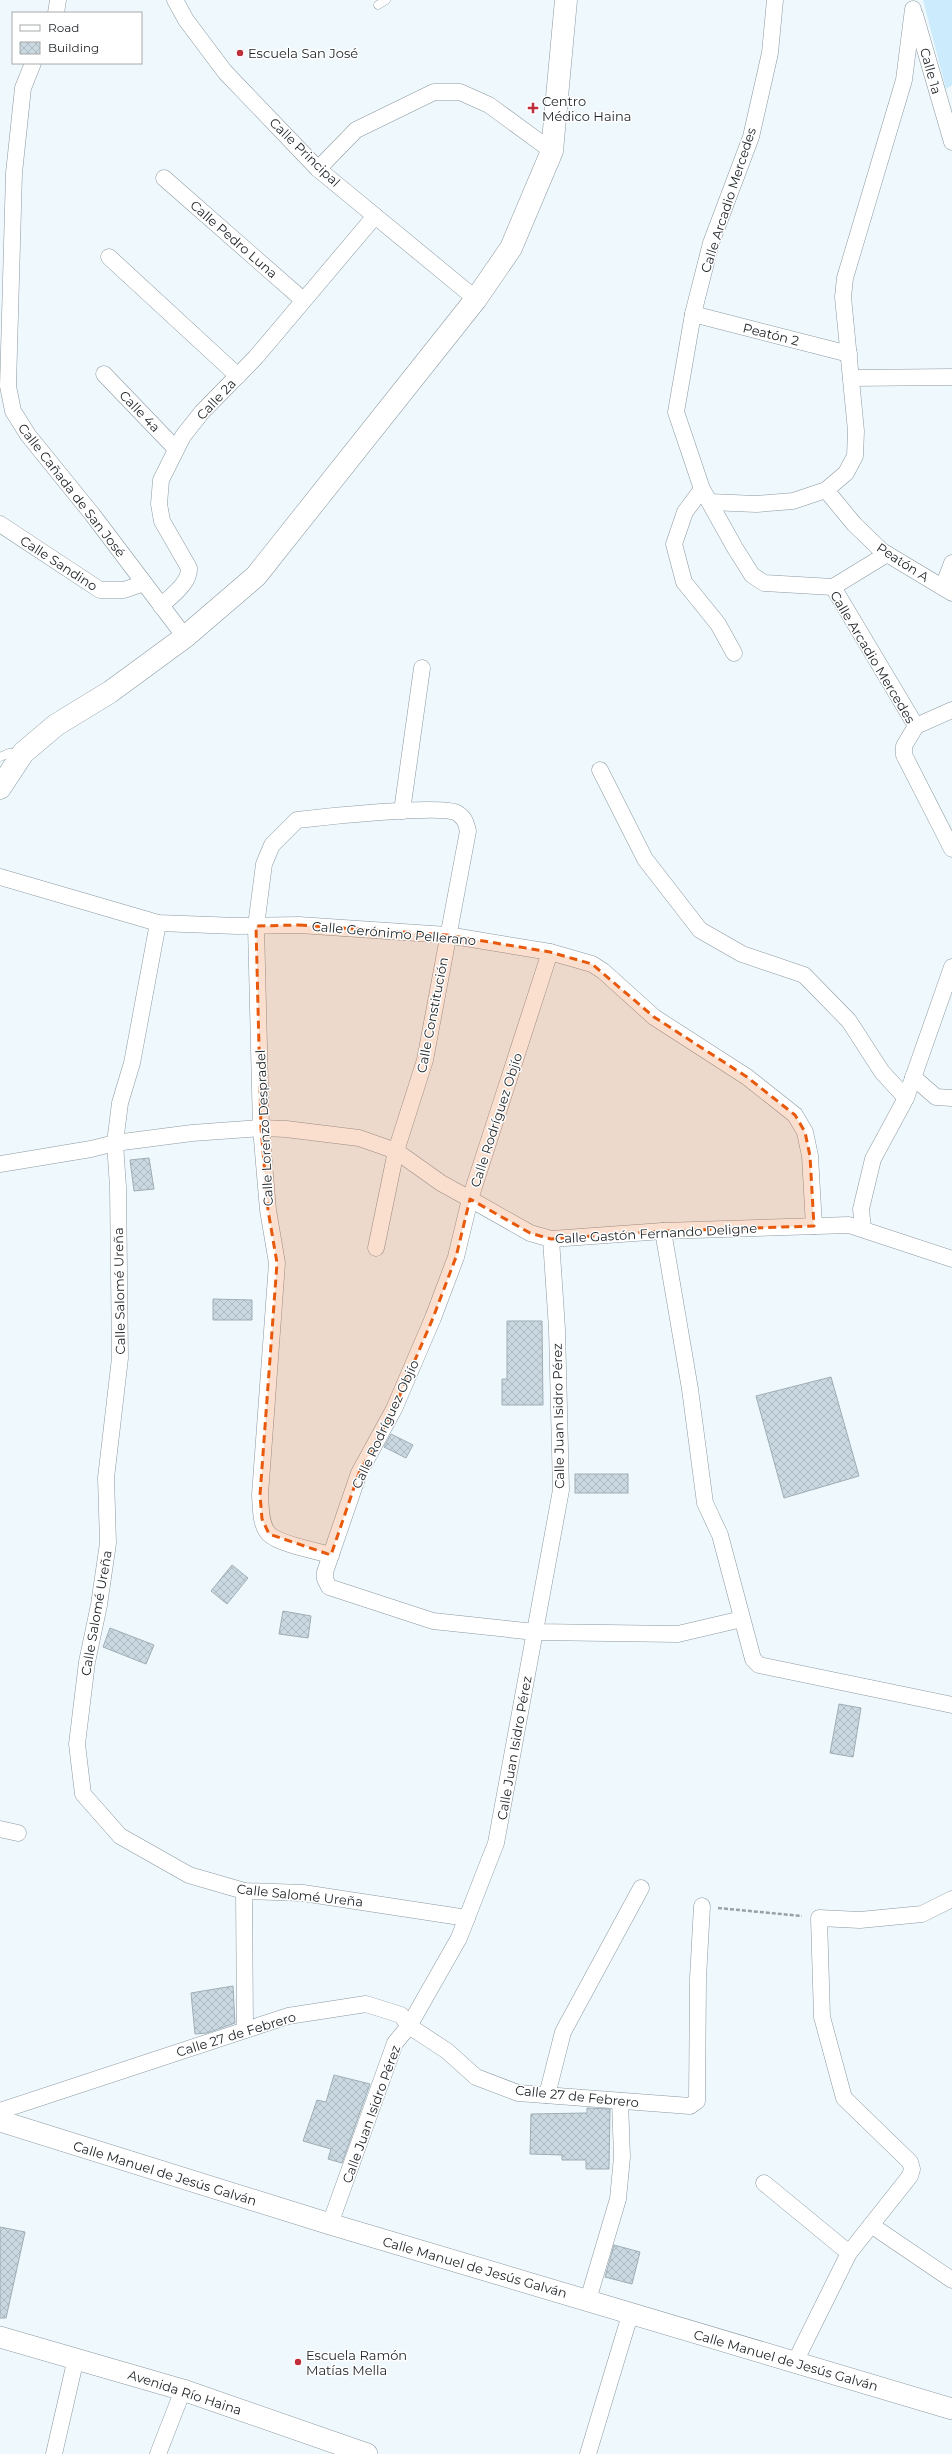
<svg xmlns="http://www.w3.org/2000/svg" width="952" height="2454" font-family="Montserrat,sans-serif">
<defs>
<pattern id="building-cross-hatch" width="8" height="8" patternUnits="userSpaceOnUse"><rect width="8" height="8" fill="#cad9e1"/><path d="M0 0l8 8M0 8l8-8" fill="none" stroke="#adbac1"/></pattern>
</defs>
<rect width="100%" height="100%" fill="#eff8fd"/>
<polygon fill="#ccecfd" points="923,0 952,0 952,85 946,89"/>
<g fill="url(#building-cross-hatch)" stroke="#9fadb5">
<polygon points="149,1158 154,1189 134,1191 130,1160"/>
<polygon points="213,1299 252,1300 252,1320 213,1320"/>
<polygon points="507,1321 542,1321 543,1405 502,1405 502,1379 507,1379"/>
<polygon points="831,1377 859,1476 784,1498 756,1396"/>
<polygon points="391,1434 413,1445 406,1458 384,1447"/>
<rect x="575" y="1474" width="53" height="19"/>
<polygon points="232,1565 248,1578 227,1604 211,1591"/>
<polygon points="283,1611 311,1616 308,1638 279,1634"/>
<polygon points="110,1628 154,1645 146,1664 103,1647"/>
<polygon points="839,1704 861,1708 853,1757 830,1753"/>
<polygon points="233,1986 235,2023 207,2033 195,2034 191,1993"/>
<polygon points="334,2075 370,2084 342,2163 328,2159 331,2149 303,2141 317,2100 326,2102"/>
<polygon points="587,2108 610,2109 609,2169 586,2169 586,2160 562,2160 562,2155 530,2154 531,2114 587,2113"/>
<polygon points="0,2227 25,2232 6,2318 0,2318"/>
<polygon points="614,2245 640,2252 632,2284 605,2277"/>
</g>
<g fill="none" stroke-linecap="round" stroke-linejoin="round">
<defs>
<g id="service">
<polyline points="378,5 386,0"/>
<polyline points="0,757 9,753 20,753"/>
</g>
<g id="minor">
<polyline points="175,0 186,20 225,72 318,169 476,299"/>
<polyline points="775,0 770,53 751,137 711,243 693,314 676,412 702,489 735,548 752,575 764,583 833,587 887,554"/>
<polyline points="56,13 58,0"/>
<polyline points="915,15 952,142"/>
<polyline points="33,63 23,88 14,173 8,386 13,411 28,435 92,514 185,637"/>
<polyline points="318,169 356,130 434,92 460,92 489,105 552,151"/>
<polyline points="164,178 303,300"/>
<polyline points="109,257 238,376"/>
<polyline points="693,314 849,354"/>
<polyline points="104,374 176,449"/>
<polyline points="851,378 952,377"/>
<polyline points="702,489 685,512 674,544 684,582 718,624 734,653"/>
<polyline points="826,490 854,524 882,551 952,593"/>
<polyline points="710,502 756,504 793,501 826,490 846,473 855,456 856,431 843,297 845,278 904,80 913,9"/>
<polyline points="0,524 100,590 124,590 144,583"/>
<polyline points="833,587 916,726 904,746 904,755 952,849"/>
<polyline points="943,587 952,563"/>
<path d="M161,606C171,596 190,583 189,568L162,521L159,504L161,480L183,436L202,412L256,357L375,216"/>
<polyline points="916,726 952,710"/>
<polyline points="600,770 645,859 700,930 742,954 804,975 849,1021 882,1072 906,1098"/>
<polyline points="402,811 422,668"/>
<polyline points="0,877 158,923 237,926 299,925 447,935 550,952 592,964 603,971 654,1017 747,1077 795,1115 805,1132 810,1156 814,1226"/>
<polyline points="158,923 132,1063 120,1103 115,1143 118,1187 120,1358 106,1478 108,1543 99,1605 87,1662 77,1744 83,1794 120,1836 189,1875 244,1891 303,1893 467,1918"/>
<polyline points="550,952 470,1199 456,1257 433,1318 394,1409 359,1473 325,1572 325,1579 329,1587 433,1621 535,1632 678,1634 742,1619"/>
<polyline points="913,1077 936,1097 952,1098"/>
<polyline points="0,1164 91,1149 115,1143 192,1133 261,1128 286,1129 359,1138 396,1151 441,1183 470,1199 530,1233 551,1239 663,1231 849,1225 952,1259"/>
<polyline points="863,1229 861,1209 873,1159 906,1098 952,967"/>
<polyline points="663,1231 690,1389 705,1503 720,1535 753,1659 759,1665 952,1705"/>
<path d="M331,1555C316,1551 279,1544 269,1534C260,1525 261,1507 260,1495L277,1263L268,1210L261,1128L256,926L264,864L272,845L297,820C322,817 442,804 457,813C465,818 466,823 468,831L425,1060L396,1151L376,1248"/>
<polyline points="0,1829 18,1833"/>
<polyline points="244,1891 245,2030"/>
<polyline points="547,2095 563,2032 641,1888"/>
<polyline points="0,2111 288,2016 366,2004 401,2015 409,2026 447,2051 476,2077 518,2093 690,2106 697,2101 698,1978 702,1906"/>
<polyline points="764,2183 849,2253"/>
<polyline points="330,2224 395,2043 409,2026 459,1938 496,1843 561,1490 557,1329 551,1239"/>
<polyline points="871,2225 952,2280"/>
<polyline points="588,2300 618,2199 622,2157 620,2101"/>
<polyline points="795,2362 849,2253 910,2176 912,2169 910,2162 844,2098 822,2017 819,1918 860,1920 922,1914 952,1899"/>
<polyline points="54,2454 76,2358"/>
<polyline points="158,2454 183,2390"/>
<polyline points="588,2454 630,2315"/>
</g>
<g id="tertiary">
<polyline points="0,2121 330,2224 952,2409"/>
<polyline points="0,2337 183,2390 367,2454"/>
</g>
<polyline id="secondary" points="0,788 23,753 56,725 110,692 185,637 256,576 476,299 511,248 552,151 566,0"/>
</defs>
<use href="#service" stroke="#8b99a1" stroke-width="9"/>
<use href="#minor" stroke="#8b99a1" stroke-width="17"/>
<use href="#tertiary" stroke="#8b99a1" stroke-width="22"/>
<use href="#secondary" stroke="#8b99a1" stroke-width="23"/>
<polyline stroke="#9aa1a6" stroke-width="2.5" stroke-dasharray="4 2" stroke-linecap="butt" points="718,1908 802,1916"/>
<use href="#service" stroke="#fff" stroke-width="8"/>
<use href="#minor" stroke="#fff" stroke-width="16"/>
<use href="#tertiary" stroke="#fff" stroke-width="21"/>
<use href="#secondary" stroke="#fff" stroke-width="22"/>
</g>
<path fill="#e8590c" fill-opacity="0.2" stroke="#e8590c" stroke-width="3" stroke-dasharray="8 5" stroke-linejoin="round" d="M299,925L447,935L550,952L592,964L654,1017L747,1077L795,1115L805,1132L810,1156L814,1226L663,1231L551,1239L530,1233L470,1199L456,1257L433,1318L394,1409L359,1473L331,1555L269,1534L262,1519L260,1495L277,1263L268,1210L261,1128L256,926Z"/>
<g fill="#bf2f3b" stroke="#fff" stroke-width="1.5">
<circle cx="240" cy="53" r="4"/>
<path d="M531 102h4v4h4v4h-4v4h-4v-4h-4v-4h4z"/>
<circle cx="298" cy="2362" r="4"/>
</g>
<g text-anchor="middle" dominant-baseline="central" stroke-width="3" stroke-linejoin="round" paint-order="stroke">
<g font-size="13" fill="#22272a" stroke="#fff" text-anchor="start">
<text x="248" y="53">Escuela San José</text>
<text x="542" y="101">Centro<tspan x="542" dy="15">Médico Haina</tspan></text>
<text x="306" y="2355">Escuela Ramón<tspan x="306" dy="15">Matías Mella</tspan></text>
</g>
<g font-size="13" fill="#22272a" stroke="#fff">
<text transform="translate(931 71) rotate(74)">Calle 1a</text>
<text transform="translate(305 152) rotate(44)">Calle Principal</text>
<text transform="translate(728 200) rotate(-72)">Calle Arcadio Mercedes</text>
<text transform="translate(234 239) rotate(41)">Calle Pedro Luna</text>
<text transform="translate(771 334) rotate(14)">Peatón 2</text>
<text transform="translate(216 399) rotate(-47)">Calle 2a</text>
<text transform="translate(140 411) rotate(46)">Calle 4a</text>
<text transform="translate(72 490) rotate(52)">Calle Cañada de San José</text>
<text transform="translate(903 562) rotate(33)">Peatón A</text>
<text transform="translate(59 563) rotate(33)">Calle Sandino</text>
<text transform="translate(873 657) rotate(59)">Calle Arcadio Mercedes</text>
<text transform="translate(394 933) rotate(5)">Calle Gerónimo Pellerano</text>
<text transform="translate(432 1015) rotate(-79)">Calle Constitución</text>
<text transform="translate(496 1120) rotate(-72)">Calle Rodríguez Objío</text>
<text transform="translate(264 1128) rotate(-93)">Calle Lorenzo Despradel</text>
<text transform="translate(656 1233) rotate(-3)">Calle Gastón Fernando Deligne</text>
<text transform="translate(119 1291) rotate(-91)">Calle Salomé Ureña</text>
<text transform="translate(558 1416) rotate(-91)">Calle Juan Isidro Pérez</text>
<text transform="translate(385 1424) rotate(-65)">Calle Rodríguez Objío</text>
<text transform="translate(96 1613) rotate(-80)">Calle Salomé Ureña</text>
<text transform="translate(514 1748) rotate(-80)">Calle Juan Isidro Pérez</text>
<text transform="translate(300 1895) rotate(6)">Calle Salomé Ureña</text>
<text transform="translate(236 2034) rotate(-17)">Calle 27 de Febrero</text>
<text transform="translate(577 2096) rotate(6)">Calle 27 de Febrero</text>
<text transform="translate(371 2114) rotate(-70)">Calle Juan Isidro Pérez</text>
<text transform="translate(165 2173) rotate(17)">Calle Manuel de Jesús Galván</text>
<text transform="translate(475 2267) rotate(16)">Calle Manuel de Jesús Galván</text>
<text transform="translate(786 2360) rotate(16)">Calle Manuel de Jesús Galván</text>
<text transform="translate(185 2392) rotate(18)">Avenida Río Haina</text>
</g>
</g>
<rect x="12" y="12" width="130" height="52" fill="#ffffff" stroke="#a7a9aa"/>
<rect x="20" y="25" width="20" height="6" fill="#ffffff" stroke="#a7a9aa"/>
<text x="48" y="32" font-size="12" fill="#22272a">Road</text>
<rect x="20" y="42" width="20" height="12" fill="url(#building-cross-hatch)" stroke="#a7a9aa"/>
<text x="48" y="52" font-size="12" fill="#22272a">Building</text>
</svg>
